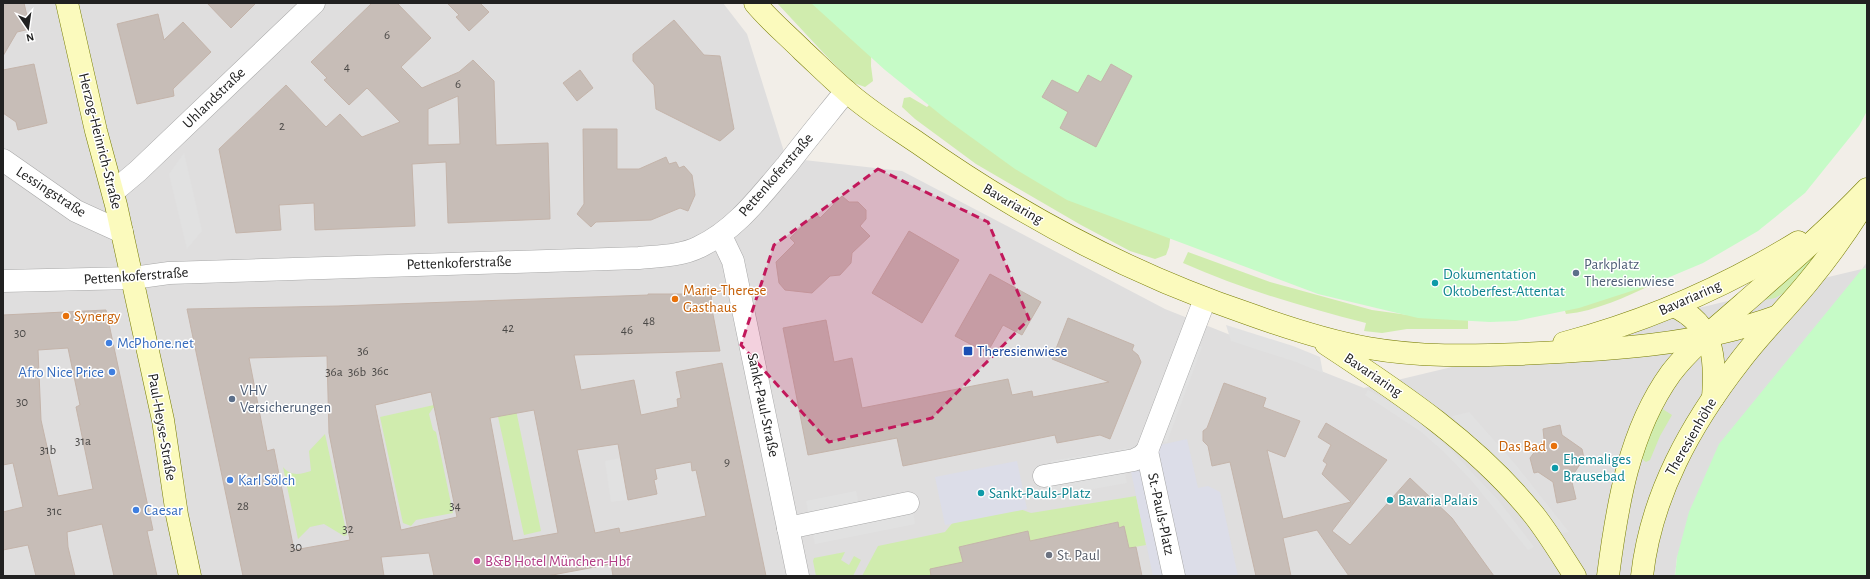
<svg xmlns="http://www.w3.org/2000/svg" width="1870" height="579" font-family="'Alegreya Sans',sans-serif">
<rect width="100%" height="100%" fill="#f2eee8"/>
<polygon fill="#dfdede" points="3,3 723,3 747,34 786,158 902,171 1165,309 1364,388 1862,269 1867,262 1867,268 1862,269 1677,557 1675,576 3,576"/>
<g fill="#d0ecae">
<polygon points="777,3 872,3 871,66 873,81 865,87 854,83 831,61"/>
<polygon points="945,89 1172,225 1169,247 1166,255 1155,259 1130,251 1081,225 976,164 915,119 902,107 904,98 910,97 927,107"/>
<polygon points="1830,241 1784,293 1775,298 1765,300"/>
<path d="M1188,252L1270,282L1372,310L1408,315H1468V329H1407L1382,333L1364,331L1366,323C1303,307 1242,289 1183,263Z"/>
<path d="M1653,284C1626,297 1596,311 1566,314L1563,305Z"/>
<polygon points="510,381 541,531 524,535 495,403"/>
<polygon points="452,401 453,404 433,408 429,414 433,430 436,432 453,513 416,520 411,526 403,523 380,417"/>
<polygon points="1661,408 1672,415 1660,436 1650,460 1646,462 1643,460 1642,456"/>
<path d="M325,434L347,535L344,536L324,524L310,527L298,539L283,467C291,477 301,474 311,471L309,451Z"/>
<polygon points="1136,496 1146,545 1129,548 1128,542 1122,543 1125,531 1124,526 1119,528 1117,522 1096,526 1097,532 1031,546 1028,532 959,547 963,562 942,567 940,576 862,576 878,546 945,532 954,521 1017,508 1031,513"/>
<polygon points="845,552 841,560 849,565 854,556 861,560 853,576 816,576 813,561 814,558"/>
</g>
<g fill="#c6fbc7">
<polygon points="811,3 1867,3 1867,111 1859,126 1805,193 1758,231 1703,263 1653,284 1579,308 1516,321 1490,322 1418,318 1318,294 1067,200 1015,169 946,119 885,70"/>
<polygon points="1867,268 1867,576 1675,576 1677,557 1689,512 1719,444 1862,269"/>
</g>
<g fill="#e1e1e1">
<polygon points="184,153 202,231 187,249 169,174"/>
<polygon points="1226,325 1293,346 1320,357 1323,373 1296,362 1231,341"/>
<polygon points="1196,345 1202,347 1167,442 1161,440"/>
<polygon points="1368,390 1393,404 1424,426 1449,448 1499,501 1534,547 1528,550 1471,480 1443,451 1420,431 1365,395"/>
<polygon points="1469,412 1516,465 1569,532 1553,535 1496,464 1452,416"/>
<polygon points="1128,448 1129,454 1052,467 1051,461"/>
<polygon points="621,458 628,500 611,502 605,461"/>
<polygon points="1124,469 1127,483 1043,498 1040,484"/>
<polygon points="856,491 859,505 809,515 806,501"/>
<polygon points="913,511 915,524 815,544 812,531"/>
</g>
<g fill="#dcdde8">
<polygon points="1187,439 1198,488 1208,486 1220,492 1238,576 1153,576 1130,467 1160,445"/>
<polygon points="1017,461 1027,509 945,525 935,477"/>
</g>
<g fill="#c7bdb7" stroke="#c4b4aa" fill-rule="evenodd">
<polygon points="3,3 24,3 30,29 17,32 3,56"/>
<polygon points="207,3 256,3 231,28"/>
<path d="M372,3H397L431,38L401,67L422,88L459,72L473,60L494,81L496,145L548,143L550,219L448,223L446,162L412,164L415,226L315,230L314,203L279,205L281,230L236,233L219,149L286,85L326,127L340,114L362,137L400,122L367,88L349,105L324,80L327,78L311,62ZM458,96L460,144L428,145V109Z"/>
<polygon points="447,3 480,3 489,12 469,31 456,17 459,15"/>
<polygon points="158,14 164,40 183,22 211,52 173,89 174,96 137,104 117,24"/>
<polygon points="674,20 704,55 720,56 734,129 720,141 656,109 654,85 633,61 633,54"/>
<polygon points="34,64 47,123 18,130 16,122 3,113 3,70"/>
<polygon points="1111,64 1132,76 1096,147 1060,128 1068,112 1042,97 1052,80 1078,93 1088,75 1101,82"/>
<polygon points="580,70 593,88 577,101 563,83"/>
<polygon points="583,129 617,129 617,169 639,169 666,157 669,164 676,162 679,168 684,166 692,175 695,195 688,211 680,208 651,220 596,222 591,227 577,214 584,204"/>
<polygon points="842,196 849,202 858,202 866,210 866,219 860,226 870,236 852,253 851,263 840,275 830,276 812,293 785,290 779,283 776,262 795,243 790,238 816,213 820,218"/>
<polygon points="909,231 959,260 922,323 872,293"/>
<polygon points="990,274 1041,302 1022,335 1003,325 987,353 955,336"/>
<path d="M712,288L711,304L720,351L574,355L581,390L634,380L641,415L678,407L677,399L681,398L676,372L722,363L766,576H613L611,564L547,576H434L429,553L381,557L384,576H243L187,309L338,306L648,295V294H699ZM327,356L329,433L350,540L294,550L274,449L267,451L249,358ZM431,392L457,517L401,530L375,405ZM534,410L558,533L513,541L490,418ZM618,444L628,500L657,494L654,480L657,479L655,469L691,462L692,471L696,470L706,516L620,533L619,528L595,533L577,450Z"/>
<path d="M106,310L153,530L147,531L157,576H114L102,524L67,532L68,547L75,576H36L28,545L3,550V512L23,507L13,463L3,465V315ZM68,348L80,405L76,407L93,489L58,496L41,420L38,350Z"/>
<polygon points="1068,318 1134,345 1132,350 1138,355 1141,362 1110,439 1100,435 1057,443 1055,435 903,466 897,438 808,455 783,328 826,320 834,362 852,358 862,408 1008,379 1012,395 1032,391 1033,397 1109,382 1052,359"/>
<polygon points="1224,383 1266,398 1263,407 1300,421 1285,457 1267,450 1283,519 1351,502 1322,474 1327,464 1323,461 1331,445 1318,437 1326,423 1387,460 1332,531 1350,545 1410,478 1452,518 1494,576 1349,576 1317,530 1283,538 1291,576 1256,576 1230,462 1212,466 1208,446 1203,441 1203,431 1207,428"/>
<polygon points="1560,425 1562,435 1582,449 1584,458 1571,478 1576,499 1557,503 1553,482 1538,472 1534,473 1530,458 1544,439 1543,429"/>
<polygon points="1118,522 1119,528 1124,526 1129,548 1136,547 1142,576 931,576 930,569 963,562 959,547 1028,531 1030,541"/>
</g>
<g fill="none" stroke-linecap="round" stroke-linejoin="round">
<defs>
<g id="street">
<polyline points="3,160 76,211 122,232"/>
<polyline points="113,192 138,171 314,3"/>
<polyline points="721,236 733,261 798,576"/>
<path d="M3,281L133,278L169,273L639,258C659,256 681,256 699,247C736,230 761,195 787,165C806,140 826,116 846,91"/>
<polyline points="1147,451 1174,576"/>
<polyline points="1044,476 1134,460 1142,456 1147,451 1205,299"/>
<polyline points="788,528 908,503"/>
</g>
<g id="secondary">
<polyline points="67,3 96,131 116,205 163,420 177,515 190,576"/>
<path d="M755,3C769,20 787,35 803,51C817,64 830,77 845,90C867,110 893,126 918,143C1020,215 1130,274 1249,314C1288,328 1327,341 1368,348C1419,357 1470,356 1521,354C1607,350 1696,346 1778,316"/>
<path d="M1674,306C1714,325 1716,358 1713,398"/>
<path d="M1564,343C1647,321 1725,287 1798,242"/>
<path d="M1326,344C1402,394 1477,444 1534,515C1549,534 1562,556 1575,576"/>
<path d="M1608,576C1617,506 1629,431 1671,373C1691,347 1718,326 1743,304C1785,267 1828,230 1867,189"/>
<path d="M1642,576C1651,495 1691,424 1740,361C1761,333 1786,309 1808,282C1827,259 1845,234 1861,209"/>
</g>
</defs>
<use href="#street" stroke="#a8a8a8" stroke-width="23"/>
<use href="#secondary" stroke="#777d03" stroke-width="23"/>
<use href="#street" stroke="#fff" stroke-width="22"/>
<use href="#secondary" stroke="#fbfabd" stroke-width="22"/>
</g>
<path fill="#c2185b" fill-opacity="0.2" stroke="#c2185b" stroke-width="3" stroke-dasharray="8 5" stroke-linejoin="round" d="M878,169L988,222L1029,319L932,418L829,442L741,345L774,245Z"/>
<g fill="#5c6f8a" stroke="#fff" stroke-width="1.5">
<circle cx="1576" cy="273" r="4"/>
<circle cx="232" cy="399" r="4"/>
</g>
<g fill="#0f9aa8" stroke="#fff" stroke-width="1.5">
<circle cx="1435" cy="283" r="4"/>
<circle cx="1555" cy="468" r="4"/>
<circle cx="981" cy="493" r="4"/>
<circle cx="1390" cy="500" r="4"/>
</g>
<g fill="#e8710a" stroke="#fff" stroke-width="1.5">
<circle cx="675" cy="299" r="4"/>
<circle cx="66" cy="316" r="4"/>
<circle cx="1554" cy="446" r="4"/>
</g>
<g fill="#3f7fe0" stroke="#fff" stroke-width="1.5">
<circle cx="109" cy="343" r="4"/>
<circle cx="112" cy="372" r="4"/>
<circle cx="230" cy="480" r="4"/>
<circle cx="136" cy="510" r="4"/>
</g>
<rect fill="#1a4fb4" stroke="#fff" stroke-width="1.5" x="963" y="346" width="10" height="10" rx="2"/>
<circle fill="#6b7280" stroke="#fff" stroke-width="1.5" cx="1049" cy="555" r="4"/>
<circle fill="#d1479c" stroke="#fff" stroke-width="1.5" cx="477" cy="561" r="4"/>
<g text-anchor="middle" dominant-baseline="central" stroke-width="3" stroke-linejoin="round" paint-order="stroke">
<g font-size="13" fill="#4a4846">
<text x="387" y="35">6</text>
<text x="347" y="67">4</text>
<text x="458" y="84">6</text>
<text x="282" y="126">2</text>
<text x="649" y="321">48</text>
<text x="508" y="328">42</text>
<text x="627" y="330">46</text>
<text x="20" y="333">30</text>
<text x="363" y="351">36</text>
<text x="380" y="371">36c</text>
<text x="334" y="372">36a</text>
<text x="357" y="372">36b</text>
<text x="22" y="402">30</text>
<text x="83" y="441">31a</text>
<text x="48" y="450">31b</text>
<text x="727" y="462">9</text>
<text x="243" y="506">28</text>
<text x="455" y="506">34</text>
<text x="54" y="511">31c</text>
<text x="348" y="529">32</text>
<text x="296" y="547">30</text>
</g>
<g font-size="15" fill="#212121" stroke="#fff">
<text transform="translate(214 98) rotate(-44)">Uhlandstraße</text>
<text transform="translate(100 141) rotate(76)">Herzog-Heinrich-Straße</text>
<text transform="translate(776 175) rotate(-49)">Pettenkoferstraße</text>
<text transform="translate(51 192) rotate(33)">Lessingstraße</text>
<text transform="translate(1013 204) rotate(30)">Bavariaring</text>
<text transform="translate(459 263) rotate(-2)">Pettenkoferstraße</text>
<text transform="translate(136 276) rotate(-4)">Pettenkoferstraße</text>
<text transform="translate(1690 298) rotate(-24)">Bavariaring</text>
<text transform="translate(1373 375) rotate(34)">Bavariaring</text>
<text transform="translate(763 405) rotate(78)">Sankt-Paul-Straße</text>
<text transform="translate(162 427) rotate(80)">Paul-Heyse-Straße</text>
<text transform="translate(1691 437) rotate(-60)">Theresienhöhe</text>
<text transform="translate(1161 514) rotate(78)">St.-Pauls-Platz</text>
</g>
<g font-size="15" fill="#4e5e75" stroke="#fff" text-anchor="start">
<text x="1584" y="264">Parkplatz<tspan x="1584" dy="17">Theresienwiese</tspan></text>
<text x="240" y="390">VHV<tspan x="240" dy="17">Versicherungen</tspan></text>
</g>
<g font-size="15" fill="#0d838f" stroke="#fff" text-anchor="start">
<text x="1443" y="274">Dokumentation<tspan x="1443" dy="17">Oktoberfest-Attentat</tspan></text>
<text x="1563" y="459">Ehemaliges<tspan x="1563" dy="17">Brausebad</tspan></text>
<text x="989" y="493">Sankt-Pauls-Platz</text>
<text x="1398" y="500">Bavaria Palais</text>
</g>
<g font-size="15" fill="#c56008" stroke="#fff" text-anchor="start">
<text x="683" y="290">Marie-Therese<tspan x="683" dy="17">Gasthaus</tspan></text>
<text x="74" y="316">Synergy</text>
<text x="1546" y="446" text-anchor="end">Das Bad</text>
</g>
<g font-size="15" fill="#366cbe" stroke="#fff" text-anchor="start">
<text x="117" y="343">McPhone.net</text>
<text x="104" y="372" text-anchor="end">Afro Nice Price</text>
<text x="238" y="480">Karl Sölch</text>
<text x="144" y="510">Caesar</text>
</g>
<g font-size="15" fill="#164399" stroke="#fff" text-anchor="start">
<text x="977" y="351">Theresienwiese</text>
</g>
<g font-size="15" fill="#5b616d" stroke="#fff" text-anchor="start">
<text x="1057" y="555">St. Paul</text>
</g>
<g font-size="15" fill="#b23c85" stroke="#fff" text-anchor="start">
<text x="485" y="561">B&amp;B Hotel München-Hbf</text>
</g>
</g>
<rect width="1870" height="579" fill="none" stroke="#212121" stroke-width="8"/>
<g transform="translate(28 28) rotate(167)" stroke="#ffffff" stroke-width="3" paint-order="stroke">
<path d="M0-3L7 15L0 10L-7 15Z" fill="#212121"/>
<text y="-6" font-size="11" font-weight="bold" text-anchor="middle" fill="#212121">N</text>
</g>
</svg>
